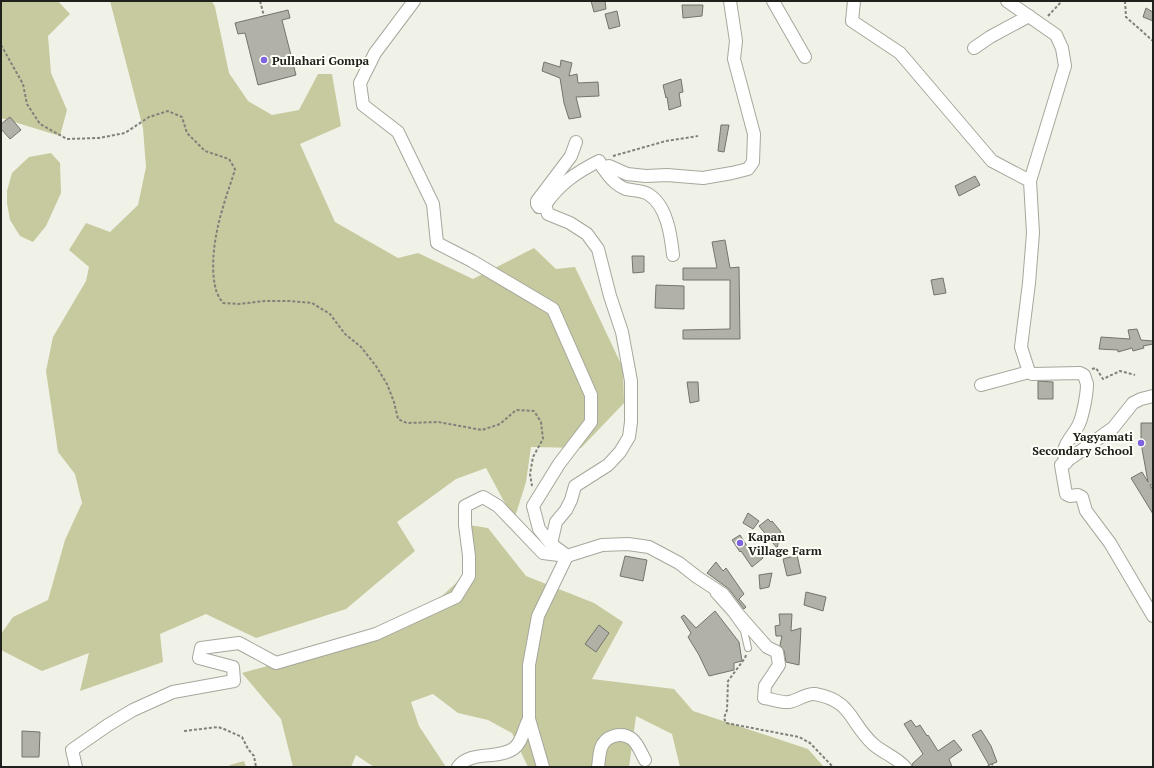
<svg xmlns="http://www.w3.org/2000/svg" width="1154" height="768" font-family="'PT Serif',serif">
<rect width="100%" height="100%" fill="#f1f2e7"/>
<g fill="#c7c99f">
<polygon points="1,1 58,1 70,14 48,36 51,73 67,110 60,136 1,118"/>
<polygon points="110,1 212,1 215,7 229,73 248,101 272,115 299,110 318,74 332,74 341,126 300,144 335,222 398,258 418,253 473,279 534,248 556,269 575,267 623,368 624,403 581,448 531,447 526,482 514,520 486,468 456,479 397,522 415,551 346,609 256,638 206,614 160,634 163,662 80,691 89,653 42,671 1,650 1,634 13,617 48,600 65,540 82,503 75,474 58,452 46,371 53,337 86,281 89,267 69,250 86,223 110,232 138,205 146,167 143,128"/>
<polygon points="51,153 60,163 61,193 46,226 33,242 20,236 10,220 7,203 7,191 12,173 29,157"/>
<polygon points="469,525 488,528 526,576 594,603 623,622 592,679 674,689 693,711 808,749 824,767 680,767 672,734 636,716 629,767 528,767 512,733 488,720 458,713 433,694 411,702 419,726 446,767 374,767 356,755 351,767 293,767 281,719 242,673 361,640 431,606 466,574"/>
<polygon points="244,761 246,767 229,767 230,765"/>
</g>
<g fill="#b1b1a8" stroke="#73746b">
<polygon points="591,1 605,1 606,9 594,12"/>
<polygon points="682,5 703,5 702,16 683,18"/>
<polygon points="1146,8 1153,12 1153,21 1143,17"/>
<polygon points="288,10 290,18 282,20 296,75 258,85 245,33 238,34 235,23"/>
<polygon points="617,11 620,26 609,29 605,14"/>
<polygon points="561,60 572,63 569,76 577,74 578,83 598,82 599,96 576,97 581,117 569,119 564,103 560,78 542,71 544,62 560,67"/>
<polygon points="681,79 683,92 679,93 681,106 669,110 667,97 666,98 663,85"/>
<polygon points="10,117 21,130 10,139 1,129 1,124"/>
<polygon points="721,125 729,125 724,152 718,151"/>
<polygon points="975,176 980,185 959,196 955,186"/>
<polygon points="725,240 730,268 739,267 740,339 683,339 683,330 730,329 730,280 683,280 683,268 717,268 712,242"/>
<polygon points="632,256 644,256 644,272 633,273"/>
<polygon points="943,278 946,293 934,295 931,280"/>
<polygon points="656,285 684,286 684,309 655,308"/>
<polygon points="1137,329 1141,340 1153,341 1153,344 1143,346 1144,348 1133,351 1132,348 1118,352 1118,350 1099,349 1101,337 1130,339 1128,330"/>
<polygon points="1038,381 1053,382 1053,399 1038,399"/>
<polygon points="687,382 698,382 699,401 690,403"/>
<polygon points="1141,423 1153,423 1153,485 1150,485 1153,490 1153,514 1131,478 1142,472 1148,482 1141,443"/>
<polygon points="748,513 759,521 753,529 743,523"/>
<polygon points="768,519 771,522 772,521 781,532 777,548 759,526"/>
<polygon points="740,535 752,554 757,550 763,558 752,567 741,551 740,552 732,540"/>
<polygon points="797,555 801,573 787,576 783,559"/>
<polygon points="625,556 647,560 643,581 620,576"/>
<polygon points="716,562 723,571 726,568 744,594 739,599 746,607 744,609 729,589 707,573"/>
<polygon points="772,573 769,587 760,589 759,575"/>
<polygon points="806,592 826,597 823,611 804,605"/>
<polygon points="715,611 739,642 742,661 734,663 734,670 709,676 699,655 688,637 691,633 681,617 684,615 696,628"/>
<polygon points="779,614 792,614 791,631 801,628 799,665 786,662 784,651 780,645 782,636 776,636 775,626 780,625"/>
<polygon points="599,625 609,633 596,652 585,644"/>
<polygon points="911,720 916,727 920,725 927,736 928,735 938,751 954,740 962,750 949,759 952,767 912,767 912,764 923,754 904,724"/>
<polygon points="981,730 991,746 997,762 989,765 972,735"/>
<polygon points="22,731 40,732 39,757 22,757"/>
</g>
<g fill="none" stroke-linecap="round" stroke-linejoin="round">
<defs>
<polyline id="service" points="713,590 714,594 731,613 744,631 748,648"/>
<g id="minor">
<polyline points="414,1 375,53 360,83 363,105 398,132 433,204 437,243 472,261 553,309 591,395 591,422 559,464 533,506 539,529 551,544 566,555"/>
<polyline points="773,1 805,57"/>
<polyline points="854,1 852,21 900,53 992,161 1030,181 1033,233 1029,283 1021,347 1029,372"/>
<polyline points="1007,1 1056,35 1062,48 1065,66 1030,181"/>
<polyline points="974,48 990,37 1029,16"/>
<polyline points="603,168 609,166 627,174 646,176 667,175 703,178 732,173 748,169 753,162 754,134 734,59 736,41 730,1"/>
<polyline points="545,205 539,207 537,204 537,201 571,156 576,142"/>
<path d="M981,385L1029,372L1032,374L1080,373L1084,375C1085,378 1086,381 1087,384C1087,394 1083,415 1079,424C1072,439 1059,445 1066,463"/>
<polyline points="1153,396 1141,399 1133,403 1113,428 1061,465 1066,494 1070,496 1078,495 1082,497 1086,511 1110,543 1153,616"/>
<path d="M551,544L556,522L566,510L571,500L575,486L608,465L620,452L629,437L631,422V381L622,332L610,296L598,249L587,234L570,223L548,214L545,205C559,184 577,172 599,161C605,172 614,185 626,189C633,191 641,190 648,194C667,205 671,236 673,255"/>
<path d="M76,767L72,750L108,725L133,710L173,692L234,681L233,667L199,658L201,648L239,643L276,663L376,634L456,597L469,576V556L465,525V506L483,497L498,506L543,553L567,556L602,545L628,544L649,547L679,563L697,577L723,594L738,614L767,647L777,652L779,665L765,686L764,698C772,699 781,703 789,702C797,701 806,693 815,694C853,701 849,722 873,744C883,753 896,757 905,767"/>
<path d="M458,767C471,750 496,760 513,749C523,742 523,729 529,719"/>
<polyline points="543,767 529,719 529,665 538,616 567,556"/>
<path d="M598,767C599,761 599,754 601,748C605,736 621,731 632,739C638,744 641,753 645,760"/>
</g>
</defs>
<use href="#service" stroke="#a6a79d" stroke-width="8"/>
<use href="#minor" stroke="#a6a79d" stroke-width="14"/>
<g stroke="#80817a" stroke-width="2" stroke-dasharray="3 2" stroke-linecap="butt">
<polyline points="260,1 264,16"/>
<polyline points="1125,1 1126,17 1153,41"/>
<polyline points="1048,16 1062,1"/>
<path d="M1,45L23,84L27,104L40,124L67,139L99,138L125,133L149,117L168,111L182,117L187,133L205,151L229,159L235,169C232,181 227,192 224,204C216,229 209,264 216,290C217,294 220,299 223,303L239,304L264,301H290L312,303L330,314L345,334L361,347L376,366L387,384L394,402L398,419L407,423L438,422L482,430L500,424L516,410L534,411L541,422L543,439L533,457L530,474L532,486"/>
<polyline points="613,156 666,141 698,136"/>
<polyline points="1092,369 1096,368 1103,379 1120,371 1135,375"/>
<polyline points="746,655 745,658 728,681 727,710 724,718 726,723 799,737 810,743 833,767"/>
<polyline points="184,731 218,727 224,729 242,737 248,749 254,756 256,767"/>
<polyline points="987,767 993,764"/>
</g>
<use href="#service" stroke="#fff" stroke-width="6"/>
<use href="#minor" stroke="#fff" stroke-width="12"/>
</g>
<g fill="#7f63de" stroke="#fefff7" stroke-width="1.5">
<circle cx="264" cy="60" r="4"/>
<circle cx="1141" cy="443" r="4"/>
<circle cx="740" cy="543" r="4"/>
</g>
<g text-anchor="middle" dominant-baseline="central" stroke-width="4" stroke-linejoin="round" paint-order="stroke">
<g font-size="12" font-weight="bold" fill="#20211d" stroke="#fefff7" text-anchor="start">
<text x="272" y="60">Pullahari Gompa</text>
<text x="1133" y="436" text-anchor="end">Yagyamati<tspan x="1133" dy="14">Secondary School</tspan></text>
<text x="748" y="536">Kapan<tspan x="748" dy="14">Village Farm</tspan></text>
</g>
</g>
<rect width="1154" height="768" fill="none" stroke="#20211d" stroke-width="4"/>
</svg>
